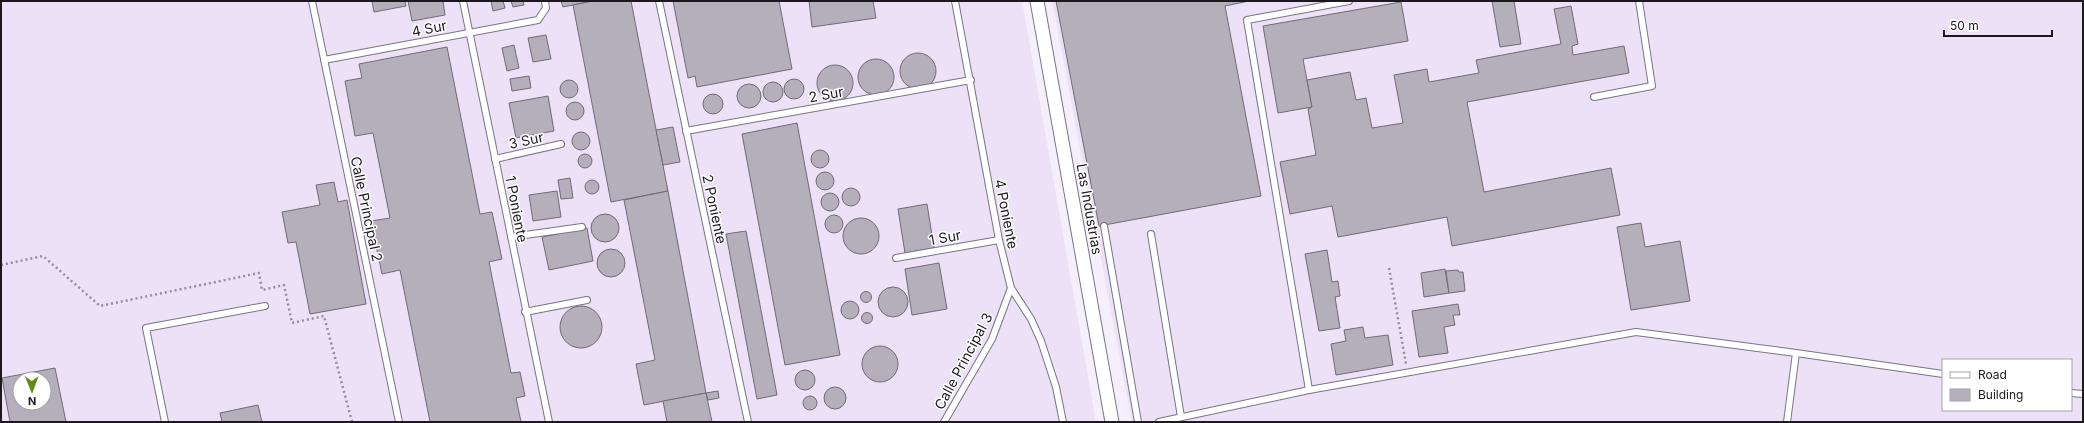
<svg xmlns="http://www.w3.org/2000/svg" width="2084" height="423" font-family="Inter,sans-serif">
<rect width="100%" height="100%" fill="#f5eefc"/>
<g fill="#ece1f6" fill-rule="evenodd">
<path d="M1,1H1022L1096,422H1ZM20,379H44V403H20Z"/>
<path d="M1052,1H2083V422H1132ZM1943,360H2071V410H1943Z"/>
</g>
<g fill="#b5aebb" stroke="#716a77" fill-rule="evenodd">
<polygon points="372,1 405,1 406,6 374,12"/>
<polygon points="408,1 443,1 445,15 412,21"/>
<polygon points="491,1 503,1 505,8 493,11"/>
<polygon points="511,1 523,1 524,5 513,7"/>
<polygon points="561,1 593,1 563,7"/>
<polygon points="593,1 631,1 668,191 611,202 573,5"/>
<polygon points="673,1 779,1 792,69 697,87 695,76 688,78"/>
<polygon points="809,1 873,1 876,18 812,27"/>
<polygon points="1056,1 1249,1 1225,6 1261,196 1099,226"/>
<polygon points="1492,1 1514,1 1521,44 1500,47"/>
<polygon points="1401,2 1408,41 1303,59 1312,107 1278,113 1263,26"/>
<polygon points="1571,6 1578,44 1572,46 1573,55 1624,46 1629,73 1467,102 1484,192 1611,168 1620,215 1452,246 1447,217 1338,237 1332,206 1290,214 1280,162 1316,155 1308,109 1312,107 1307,80 1350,72 1356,100 1366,98 1372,128 1403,123 1394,75 1427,69 1429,82 1479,73 1476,60 1561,44 1554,9"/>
<polygon points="546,35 551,59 533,62 528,38"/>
<polygon points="514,45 519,68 507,71 502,48"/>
<polygon points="447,47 480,214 492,212 502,259 489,262 511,373 520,372 525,396 516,398 521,422 430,422 400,270 382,274 371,221 390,218 373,133 355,136 345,81 362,78 359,64"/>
<circle cx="918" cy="71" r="18"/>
<circle cx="876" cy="77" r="18"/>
<circle cx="835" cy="83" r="18"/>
<polygon points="529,76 531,88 512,91 510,79"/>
<circle cx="794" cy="89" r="10"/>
<circle cx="569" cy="89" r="9"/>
<circle cx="773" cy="92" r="10"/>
<circle cx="749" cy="96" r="12"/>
<circle cx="713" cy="104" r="10"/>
<polygon points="548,96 554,131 516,138 509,103"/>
<circle cx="575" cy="111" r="9"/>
<polygon points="797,123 840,355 785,365 742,134"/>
<polygon points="673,127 680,162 663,165 656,130"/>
<circle cx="581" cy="141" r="9"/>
<circle cx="820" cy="159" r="9"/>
<circle cx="585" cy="161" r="7"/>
<circle cx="825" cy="181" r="9"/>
<polygon points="570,178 573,198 561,199 558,180"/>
<circle cx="592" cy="187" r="7"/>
<polygon points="334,182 338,202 347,200 366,304 310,314 296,242 288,243 282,212 320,205 316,185"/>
<circle cx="851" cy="197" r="9"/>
<polygon points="557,191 561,217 533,221 529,195"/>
<polygon points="668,191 706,393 644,405 636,364 655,360 624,200"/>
<circle cx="830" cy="202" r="9"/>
<polygon points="927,204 934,248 905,253 898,209"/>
<circle cx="605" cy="228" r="14"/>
<circle cx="834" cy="224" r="9"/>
<circle cx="861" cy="236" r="18"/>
<polygon points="1641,223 1645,247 1680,241 1690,301 1631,310 1617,227"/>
<polygon points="587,228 593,261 549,270 542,237"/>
<polygon points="746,231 777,395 757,399 726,234"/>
<circle cx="611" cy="263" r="14"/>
<polygon points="1327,250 1332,282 1338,281 1340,296 1335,297 1340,328 1319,331 1305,254"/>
<polygon points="939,263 947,309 912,315 905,269"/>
<polygon points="1445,269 1449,293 1424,297 1421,273"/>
<polygon points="1458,270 1459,272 1463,272 1465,291 1449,293 1446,271"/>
<circle cx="893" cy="302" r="15"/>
<circle cx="866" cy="297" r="5.5"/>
<circle cx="850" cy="310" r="9"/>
<polygon points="1458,304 1460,315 1453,315 1455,325 1444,327 1448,353 1419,357 1412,311"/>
<circle cx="581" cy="327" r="21"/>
<circle cx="867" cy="318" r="5.5"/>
<polygon points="1363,327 1365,338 1388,335 1393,365 1336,375 1331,344 1346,341 1344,330"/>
<circle cx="880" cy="364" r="18"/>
<path d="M55,368L66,422H10L2,378ZM20,379H44V403H20Z"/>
<circle cx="805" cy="380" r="10"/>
<circle cx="835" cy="398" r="11"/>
<polygon points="718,391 719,398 708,400 706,393"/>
<polygon points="706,393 712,422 667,422 663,401"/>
<circle cx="810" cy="403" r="7"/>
<polygon points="258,405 262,422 222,422 220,413"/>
</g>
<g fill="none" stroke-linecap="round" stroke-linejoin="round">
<defs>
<g id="service">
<polyline points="312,1 399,422"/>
<polyline points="463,1 549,422"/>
<polyline points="659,1 748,422"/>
<polyline points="955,1 999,240 1011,288 1031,319 1041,341 1056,387 1063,422"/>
<polyline points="324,60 538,20 546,8 545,1"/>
<polyline points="1594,97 1652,86 1639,1"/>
<polyline points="686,131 971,80"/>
<polyline points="495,159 561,144"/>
<polyline points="1104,226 1138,422"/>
<polyline points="1151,234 1181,417"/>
<polyline points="511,237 582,227"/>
<polyline points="896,258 999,240"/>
<polyline points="525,312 587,300"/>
<polyline points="1309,390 1247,20 1349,1"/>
<polyline points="2071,393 2083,394"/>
<polyline points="165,422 146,328 265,306"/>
<polyline points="944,422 992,339 1011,288"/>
<polyline points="1159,422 1309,390 1636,332 1796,353 1943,374"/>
<polyline points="1787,422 1796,353"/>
</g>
<polyline id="minor" points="1037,1 1112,422"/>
</defs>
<use href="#service" stroke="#7a7480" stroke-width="8"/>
<use href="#minor" stroke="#7a7480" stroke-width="15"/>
<g stroke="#938e98" stroke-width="2.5" stroke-dasharray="2 3" stroke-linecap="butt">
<polyline points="1,265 43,256 100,306 259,273 262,290 284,285 292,323 324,316 352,422"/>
<polyline points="1389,268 1406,364"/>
</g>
<use href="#service" stroke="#fff" stroke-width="6"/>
<use href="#minor" stroke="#fff" stroke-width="13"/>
</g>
<g text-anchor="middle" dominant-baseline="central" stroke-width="3" stroke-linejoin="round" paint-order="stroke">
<g font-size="14" fill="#1b191e" stroke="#fff">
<text transform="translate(429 28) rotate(-11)">4 Sur</text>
<text transform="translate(826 94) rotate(-10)">2 Sur</text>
<text transform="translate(526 140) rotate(-12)">3 Sur</text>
<text transform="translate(367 209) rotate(78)">Calle Principal 2</text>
<text transform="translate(517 209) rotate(79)">1 Poniente</text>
<text transform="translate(715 209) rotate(78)">2 Poniente</text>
<text transform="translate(1090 209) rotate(80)">Las Industrias</text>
<text transform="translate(1007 214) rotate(79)">4 Poniente</text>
<text transform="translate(945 237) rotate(-10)">1 Sur</text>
<text transform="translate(963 361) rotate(-62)">Calle Principal 3</text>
</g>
</g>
<rect width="2084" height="423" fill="none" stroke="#1b191e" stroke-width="4"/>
<rect x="1942" y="359" width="130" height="52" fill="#ffffff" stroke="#a4a3a5"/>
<rect x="1950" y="372" width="20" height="6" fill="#ffffff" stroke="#a4a3a5"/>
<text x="1978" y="379" font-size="12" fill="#1b191e">Road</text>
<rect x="1950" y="389" width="20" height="12" fill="#b5aebb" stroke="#a4a3a5"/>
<text x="1978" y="399" font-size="12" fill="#1b191e">Building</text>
<g transform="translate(32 391) rotate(179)"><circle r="19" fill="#ffffff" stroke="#a4a3a5"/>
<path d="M0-3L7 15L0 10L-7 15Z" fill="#628b1a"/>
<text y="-6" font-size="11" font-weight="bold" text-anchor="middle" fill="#1b191e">N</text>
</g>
<path d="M1944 30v6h108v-6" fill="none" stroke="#1b191e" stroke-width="2"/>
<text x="1950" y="30" font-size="12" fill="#1b191e" stroke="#ffffff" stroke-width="3" paint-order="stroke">50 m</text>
</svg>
